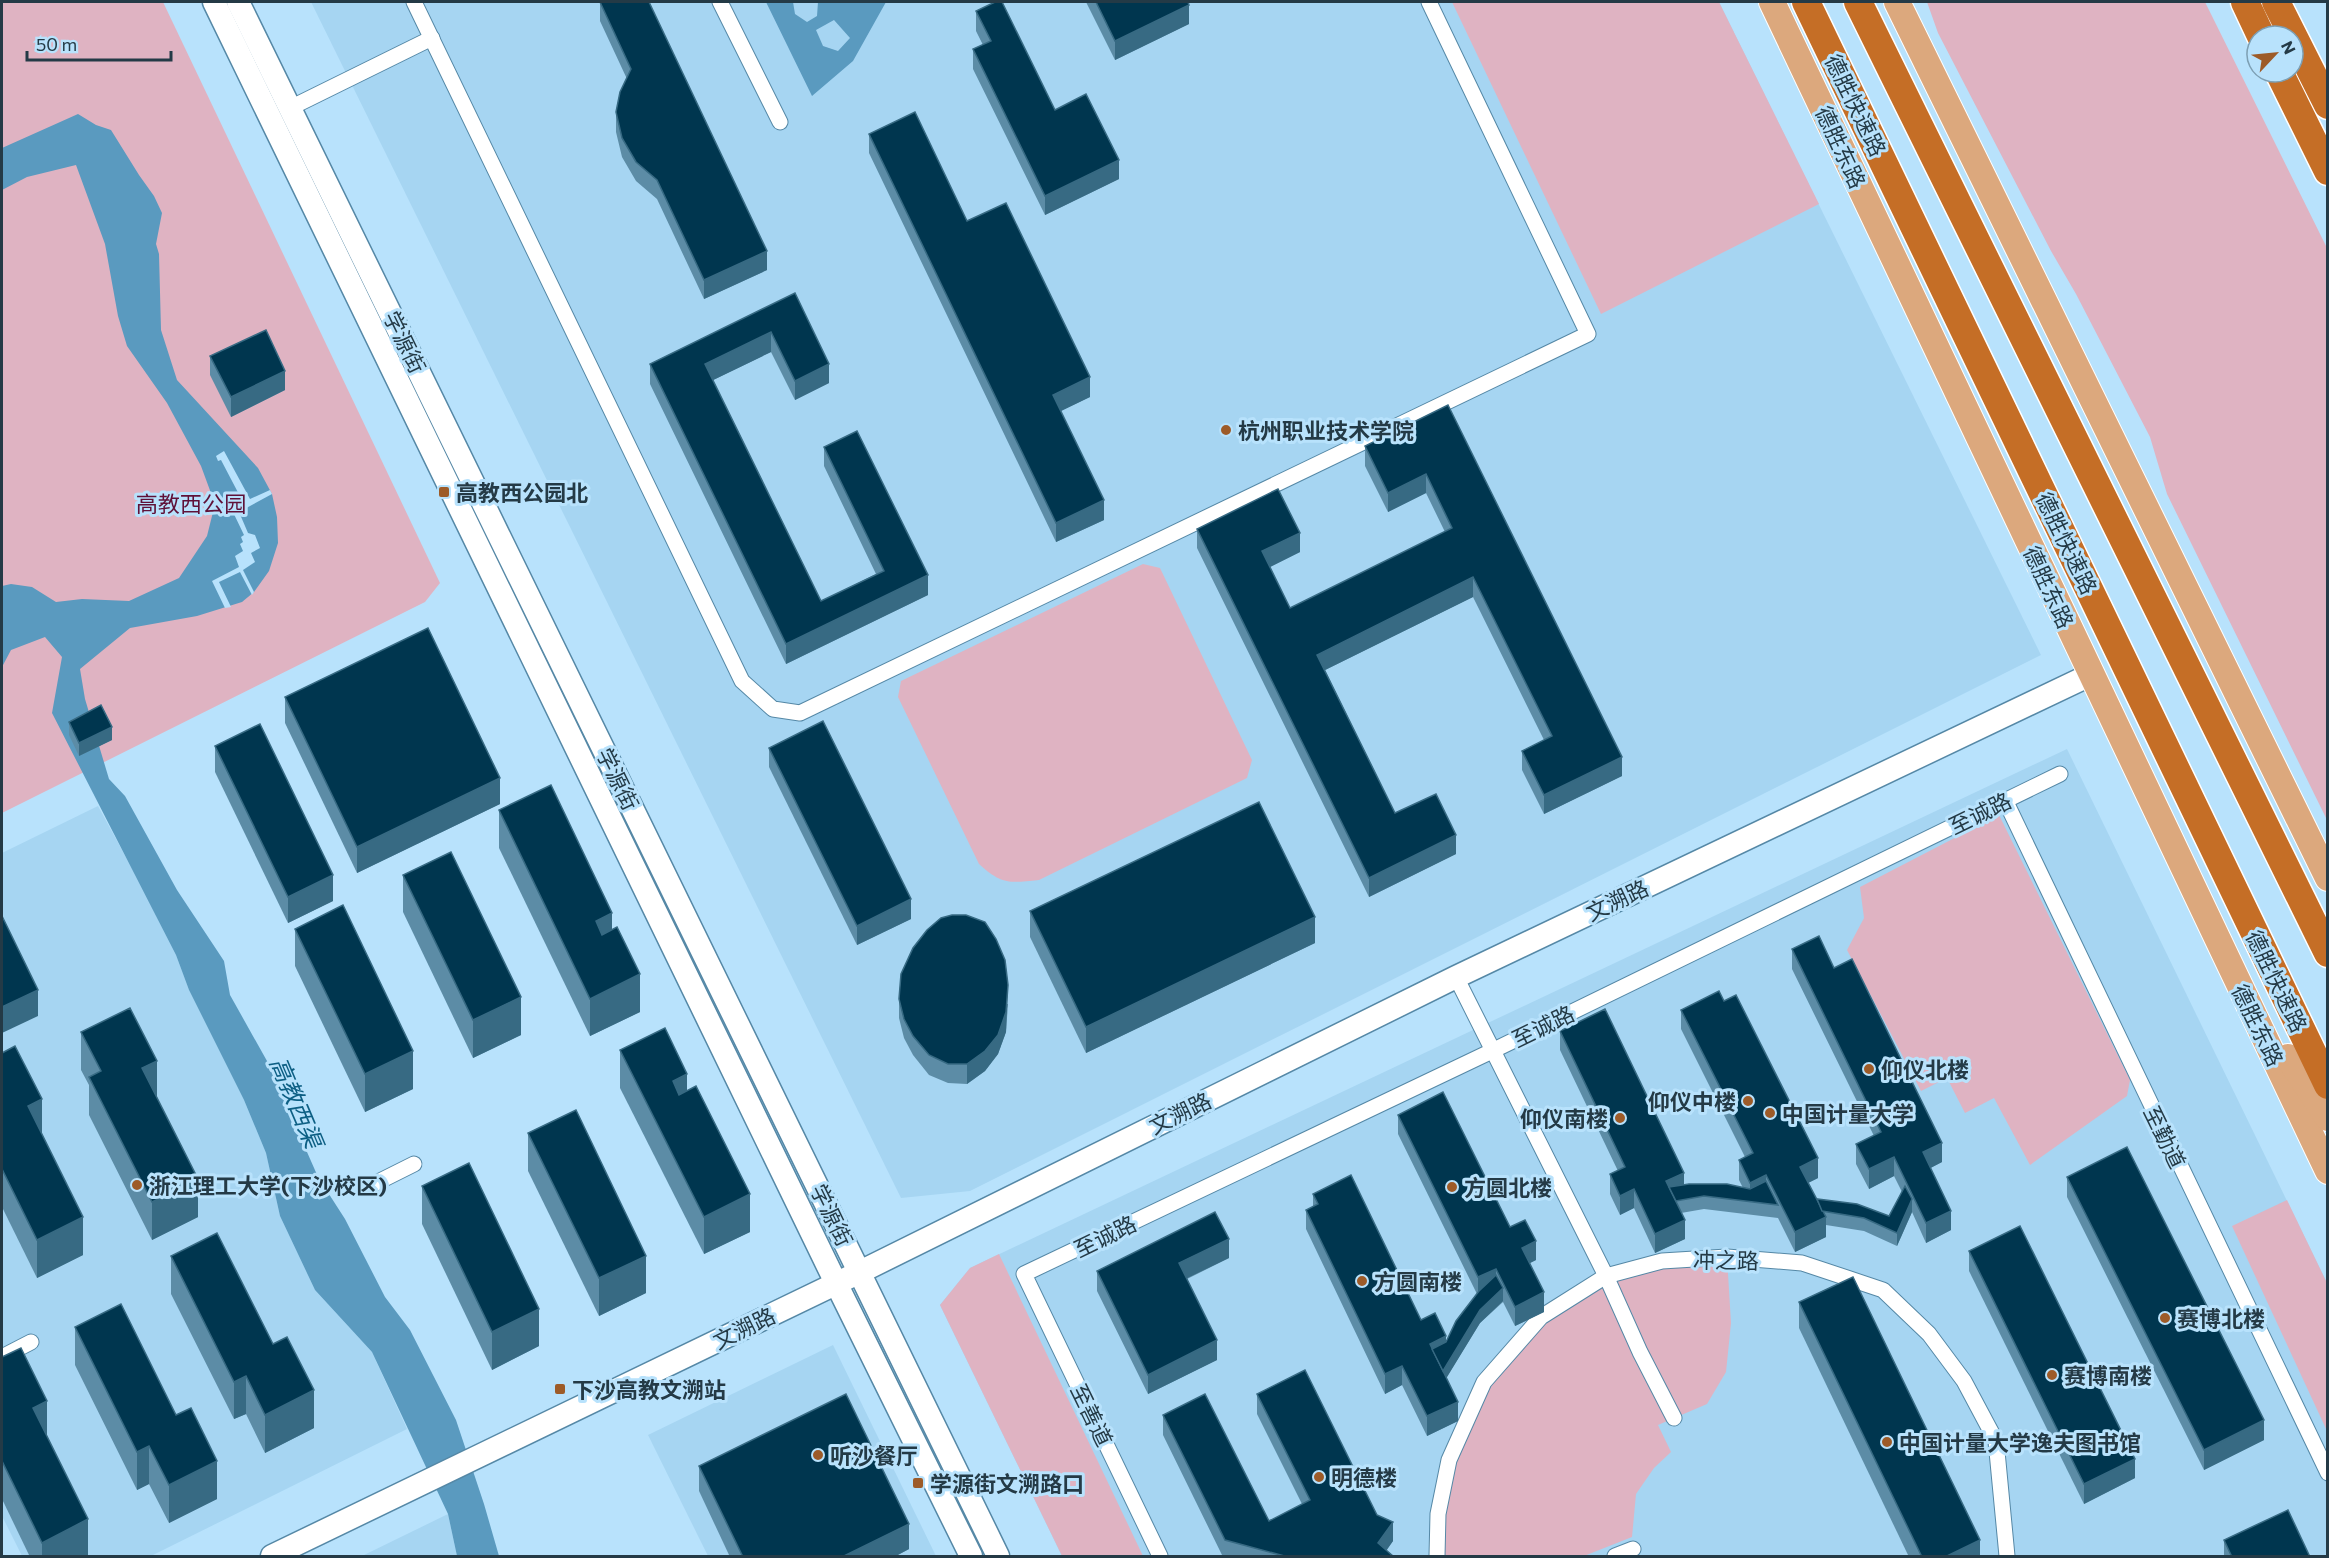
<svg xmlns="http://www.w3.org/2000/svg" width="2329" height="1558" font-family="Commissioner,'Noto Sans SC',sans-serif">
<rect width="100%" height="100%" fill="#b8e2fc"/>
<g fill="#a6d5f2">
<polygon points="311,2 1719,2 2041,655 970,1191 901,1198"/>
<polygon points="2067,749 2327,1283 2327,1556 1062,1556 940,1305 970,1268"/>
<polygon points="98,806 140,883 176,955 189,990 244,1100 266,1153 280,1216 315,1290 372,1352 407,1429 151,1556 22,1556 2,1516 2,853"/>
<polygon points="833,1345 936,1556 708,1556 648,1435"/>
<polygon points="448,1514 457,1556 362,1556"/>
</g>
<g fill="#dfb3c2">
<polygon points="2,2 163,2 440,583 425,602 2,813"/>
<polygon points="1452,2 1719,2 1819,204 1601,314"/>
<polygon points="1927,2 2205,2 2327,248 2327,820 2167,494 2150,437 2076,294 2051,251 1938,33"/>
<path d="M1143,564L1160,568L1252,760L1247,778L1039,880C1010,883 1002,885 979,864L898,697L901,681Z"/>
<polygon points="1999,815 2130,1080 2127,1096 2030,1165 1994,1098 1965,1113 1947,1078 1921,1091 1847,950 1864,918 1860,887"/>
<polygon points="2287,1200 2327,1283 2327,1431 2232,1226"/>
<polygon points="999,1254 1143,1556 1062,1556 940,1305 970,1268"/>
<polygon points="1727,1257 1731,1323 1726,1372 1707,1404 1658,1425 1671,1452 1654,1468 1636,1494 1632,1537 1584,1556 1437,1556 1438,1514 1484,1382 1541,1317 1606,1276"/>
</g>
<g fill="#5a9abf" fill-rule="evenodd">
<path d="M766,2H793L795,14L807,22L817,16L818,2H886L853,61L812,96ZM834,20L850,38L838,51L823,46L816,30Z"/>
<polygon points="78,114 96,125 111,130 139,175 154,196 162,213 156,244 159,254 161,330 177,380 258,468 272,494 277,517 278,543 269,571 254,592 242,602 197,616 130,628 80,669 85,699 109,779 125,796 177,890 224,961 230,995 267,1061 318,1177 345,1219 385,1297 410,1330 456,1420 484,1504 499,1556 457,1556 448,1514 372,1352 315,1290 280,1216 266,1153 244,1100 189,990 176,955 52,713 62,657 45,637 11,650 2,667 2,586 11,584 32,587 56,602 82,599 129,601 179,578 207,536 215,504 201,466 167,403 127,346 118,316 105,244 76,165 27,177 2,190 2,148"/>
</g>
<polygon fill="#b8e2fc" points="224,451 250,499 270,490 272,494 239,512 248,533 255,535 260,548 251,553 255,562 243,570 254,592 252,595 240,572 219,582 231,607 225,608 212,581 239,567 235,556 243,551 240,544 243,542 241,537 244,535 232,510 243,502 221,460 218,461 216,456"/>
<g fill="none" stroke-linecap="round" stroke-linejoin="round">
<defs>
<g id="street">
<polyline points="414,2 742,681 773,709 800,713 1588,334 1429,2"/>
<polyline points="720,2 780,122"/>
<polyline points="290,108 432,38"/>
<polyline points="2005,800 2328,1473"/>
<polyline points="1456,977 1606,1276 1640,1352 1674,1418"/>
<polyline points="372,1185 414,1164"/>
<polyline points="2,1357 31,1342"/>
<polyline points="1160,1556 1024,1274 1492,1051 2060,774"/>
<polyline points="1437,1556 1438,1514 1449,1460 1484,1382 1541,1317 1606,1276 1662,1261 1727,1257 1802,1263 1883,1290 1929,1334 1964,1381 1996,1441 2007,1556"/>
<polyline points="1615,1556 1633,1549"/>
</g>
<g id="secondary">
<polyline points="214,2 836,1283 971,1556"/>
<polyline points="238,2 998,1556"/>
<polyline points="272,1556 860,1272 1456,977 2090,675"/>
</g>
<g id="primary">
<polyline points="1772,2 2328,1171"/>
<polyline points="1897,2 2328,878"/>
<polyline points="2288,1057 2328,1118"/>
</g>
<g id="highway">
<polyline points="1806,2 2328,1085"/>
<polyline points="1858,2 2328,953"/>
<polyline points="2245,2 2261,36"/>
<polyline points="2276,2 2328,105"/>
<polyline points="2279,72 2328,171"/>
</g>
</defs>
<use href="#street" stroke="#5588a6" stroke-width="17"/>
<use href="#secondary" stroke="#5588a6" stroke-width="25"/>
<use href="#primary" stroke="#fff" stroke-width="28"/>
<use href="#highway" stroke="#fff" stroke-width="31"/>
<use href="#street" stroke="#fff" stroke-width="15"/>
<use href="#secondary" stroke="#fff" stroke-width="22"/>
<use href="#primary" stroke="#dca87d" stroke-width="26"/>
<use href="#highway" stroke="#c56e26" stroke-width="28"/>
</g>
<g fill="#5c8ca6">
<polygon points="600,2 767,270 704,299 657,199 636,181 622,157 616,132 616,112 627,79 600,21"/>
<polygon points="1086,2 1188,2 1189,24 1115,60"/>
<polygon points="976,11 1055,110 1119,179 1045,215 973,69 973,49 983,45 976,31"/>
<polygon points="869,134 967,221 1090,397 1060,411 1104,520 1056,542 869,153"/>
<polygon points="795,293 829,383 795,400 771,352 713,380 821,601 876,574 824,466 824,447 928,595 786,664 650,384 650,364"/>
<polygon points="210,356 285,390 231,417 210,375"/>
<polygon points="1448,405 1622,776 1544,814 1522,770 1522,751 1544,740 1473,597 1325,670 1395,813 1456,854 1369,897 1197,548 1197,529 1300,552 1270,567 1290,608 1445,532 1426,493 1388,512 1365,466 1365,446"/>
<polygon points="285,697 500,804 357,873 285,723"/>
<polygon points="69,722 112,740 79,756 69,735"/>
<polygon points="215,746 333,901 288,923 215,772"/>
<polygon points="769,748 911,919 857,945 769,767"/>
<polygon points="499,810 612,930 640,1012 590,1036 499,848"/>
<polygon points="403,875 521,1035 473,1058 403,912"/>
<polygon points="1030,911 1315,943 1086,1053 1030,937"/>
<polygon points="295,929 413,1089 365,1112 295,966"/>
<polygon points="1792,949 1834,968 1942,1162 1930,1168 1951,1230 1926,1243 1912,1212 1897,1246 1864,1231 1826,1225 1826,1237 1795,1252 1778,1218 1704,1209 1681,1213 1685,1239 1655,1253 1634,1208 1620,1215 1610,1194 1610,1174 1618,1171 1560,1050 1560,1031 1684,1185 1743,1188 1739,1180 1739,1160 1745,1157 1681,1029 1681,1010 1818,1178 1808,1183 1817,1199 1889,1216 1902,1192 1894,1176 1869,1189 1856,1164 1856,1144 1874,1136 1792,969"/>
<polygon points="899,999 1008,1004 1006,1032 998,1054 985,1071 967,1084 948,1083 929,1075 913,1055 904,1038 899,1018"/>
<polygon points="81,1032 157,1097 198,1217 152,1240 89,1115 89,1085 81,1070"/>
<polygon points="620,1050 687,1091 750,1232 704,1254 620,1088"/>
<polygon points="2,1053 42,1135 83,1255 37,1278 2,1207"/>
<polygon points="1398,1115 1510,1227 1536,1260 1530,1263 1544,1312 1515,1326 1503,1302 1480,1323 1446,1378 1458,1421 1427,1436 1402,1385 1385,1394 1306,1229 1306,1210 1313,1207 1313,1194 1421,1320 1446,1342 1477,1294 1398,1134"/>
<polygon points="528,1133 646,1293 599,1316 528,1171"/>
<polygon points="2067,1177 2264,1440 2204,1470 2067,1197"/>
<polygon points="422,1186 539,1346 492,1370 422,1224"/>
<polygon points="1969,1251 2135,1478 2084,1504 1969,1271"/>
<polygon points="171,1256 314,1428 265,1453 246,1414 234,1419 171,1294"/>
<polygon points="1229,1258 1187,1279 1217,1360 1148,1394 1097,1291 1097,1271"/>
<polygon points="1799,1302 1980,1557 1909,1557 1799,1328"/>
<polygon points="75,1327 176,1415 217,1499 169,1523 149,1484 137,1490 75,1365"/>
<polygon points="2,1357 47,1436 88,1557 30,1557 2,1499"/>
<polygon points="1257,1394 1377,1515 1393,1541 1386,1550 1394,1556 1223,1557 1163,1435 1163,1415 1269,1521 1302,1504 1257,1414"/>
<polygon points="699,1466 909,1549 894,1557 730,1557 699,1491"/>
<polygon points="2224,1540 2310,1557 2224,1557"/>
</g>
<g fill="#376a83">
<polygon points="1189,5 1189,24 1115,60 1115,41"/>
<polygon points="1119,160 1119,179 1045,215 1045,196"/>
<polygon points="767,251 767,270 704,299 704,280"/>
<polygon points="771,332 771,352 705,384 705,364"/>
<polygon points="829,364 829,383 795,400 795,381"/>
<polygon points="285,371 285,390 231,417 231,397"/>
<polygon points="1090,377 1090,397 1053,415 1053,395"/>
<polygon points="1426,474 1426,493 1388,512 1388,493"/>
<polygon points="1104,500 1104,520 1056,542 1056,523"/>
<polygon points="1300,533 1300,552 1262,571 1262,551"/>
<polygon points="928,575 928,595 786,664 786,644"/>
<polygon points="1473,577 1473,597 1317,674 1317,655"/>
<polygon points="112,727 112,740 79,756 79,743"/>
<polygon points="1622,757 1622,776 1544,814 1544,795"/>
<polygon points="500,778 500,804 357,873 357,847"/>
<polygon points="1456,835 1456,854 1369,897 1369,878"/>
<polygon points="333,875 333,901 288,923 288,897"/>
<polygon points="911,899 911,919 857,945 857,926"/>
<polygon points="612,913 612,951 596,959 596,921"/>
<polygon points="1315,917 1315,943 1086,1053 1086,1027"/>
<polygon points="640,974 640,1012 590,1036 590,999"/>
<polygon points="1008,985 1006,1032 998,1054 985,1071 967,1084 967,1064"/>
<polygon points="38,990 38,1016 2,1033 2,1007"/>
<polygon points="521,997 521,1035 473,1058 473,1020"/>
<polygon points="413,1051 413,1089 365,1112 365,1074"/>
<polygon points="157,1061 157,1099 142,1068"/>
<polygon points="687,1074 687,1112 673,1081"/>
<polygon points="42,1099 42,1137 28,1106"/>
<polygon points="1942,1143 1942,1162 1923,1172 1923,1152"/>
<polygon points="1894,1157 1894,1176 1869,1189 1869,1169"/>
<polygon points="1818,1158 1818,1178 1800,1187 1800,1167"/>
<polygon points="1684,1173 1684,1192 1671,1198 1666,1181"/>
<polygon points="1766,1175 1766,1194 1750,1202 1750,1183"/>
<polygon points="198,1179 198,1217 152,1240 152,1202"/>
<polygon points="1634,1189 1634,1208 1620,1215 1620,1196"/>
<polygon points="750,1194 750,1232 704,1254 704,1217"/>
<polygon points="1912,1199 1912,1212 1897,1246 1897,1233"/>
<polygon points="1951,1211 1951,1230 1926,1243 1926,1223"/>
<polygon points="83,1217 83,1255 37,1278 37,1240"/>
<polygon points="1826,1217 1826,1237 1795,1252 1795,1232"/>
<polygon points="1685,1220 1685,1239 1655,1253 1655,1234"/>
<polygon points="1229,1239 1229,1258 1179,1282 1179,1263"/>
<polygon points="1536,1241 1536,1260 1522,1267 1522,1248"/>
<polygon points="646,1256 646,1293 599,1316 599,1278"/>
<polygon points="1496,1269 1496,1288 1478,1297 1478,1277"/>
<polygon points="1503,1288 1503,1301 1480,1323 1441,1387 1441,1374 1480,1310"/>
<polygon points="1544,1292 1544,1312 1515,1326 1515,1307"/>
<polygon points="539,1309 539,1346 492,1370 492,1332"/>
<polygon points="1446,1336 1446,1355 1435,1361 1430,1344"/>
<polygon points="1217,1340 1217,1360 1148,1394 1148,1375"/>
<polygon points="1402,1366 1402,1385 1385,1394 1385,1374"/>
<polygon points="246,1376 246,1414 234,1419 234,1382"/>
<polygon points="314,1390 314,1428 265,1453 265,1415"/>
<polygon points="47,1401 47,1439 33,1408"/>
<polygon points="1458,1402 1458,1421 1427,1436 1427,1416"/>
<polygon points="2264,1420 2264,1440 2204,1470 2204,1450"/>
<polygon points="149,1446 149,1484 137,1490 137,1452"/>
<polygon points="2135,1459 2135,1478 2084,1504 2084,1484"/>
<polygon points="217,1461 217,1499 169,1523 169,1485"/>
<polygon points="88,1519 88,1557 42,1557 42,1543"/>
<polygon points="1393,1522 1393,1541 1382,1557 1378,1543"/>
<polygon points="909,1524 909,1549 894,1557 842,1557"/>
<polygon points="1980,1540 1980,1557 1945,1557"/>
</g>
<g fill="#00364f" stroke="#376a83" stroke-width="1.5">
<polygon points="600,2 649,2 767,251 704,280 657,180 636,162 622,138 616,112 620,92 631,69"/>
<polygon points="995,2 1002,2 1055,110 1086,94 1119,160 1045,196 973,49 991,41 976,11"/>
<polygon points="1096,2 1188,2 1189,5 1115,41"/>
<polygon points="915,112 967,221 1006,203 1090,377 1053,395 1104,500 1056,523 869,134"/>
<polygon points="795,293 829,364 795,381 771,332 705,364 821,601 884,571 824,447 857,431 928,575 786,644 650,364"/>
<polygon points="266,330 285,371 231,397 210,356"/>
<polygon points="1448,405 1622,757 1544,795 1522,751 1552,736 1473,577 1317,655 1395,813 1436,794 1456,835 1369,878 1197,529 1278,489 1300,533 1262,551 1290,608 1452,528 1426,474 1388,493 1365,446"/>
<polygon points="428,628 500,778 357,847 285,697"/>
<polygon points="101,705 112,727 79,743 69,722"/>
<polygon points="823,721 911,899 857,926 769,748"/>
<polygon points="260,724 333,875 288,897 215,746"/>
<polygon points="551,785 612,913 596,921 602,935 617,927 640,974 590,999 499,810"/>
<polygon points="1259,802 1315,917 1086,1027 1030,911"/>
<polygon points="451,852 521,997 473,1020 403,875"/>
<polygon points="343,905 413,1051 365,1074 295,929"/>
<polygon points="952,915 966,915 985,922 996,939 1005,960 1008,985 1006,1012 998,1035 985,1051 967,1064 948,1064 929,1055 913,1036 904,1019 899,999 901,974 913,948 927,930 941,918"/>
<polygon points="2,916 38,990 2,1007"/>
<polygon points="1819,936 1834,968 1852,959 1942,1143 1923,1152 1951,1211 1926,1223 1894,1157 1869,1169 1856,1144 1881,1132 1792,949"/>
<polygon points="1719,991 1724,1001 1736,995 1818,1158 1800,1167 1826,1217 1795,1232 1766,1175 1750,1183 1739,1160 1753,1153 1681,1010"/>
<polygon points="130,1008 157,1061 142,1068 198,1179 152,1202 89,1077 101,1071 81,1032"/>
<polygon points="1605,1009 1684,1173 1666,1181 1685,1220 1655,1234 1634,1189 1620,1196 1610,1174 1625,1167 1560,1031"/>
<polygon points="665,1028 687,1074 673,1081 679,1095 696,1086 750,1194 704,1217 620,1050"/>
<polygon points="15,1046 42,1099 28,1106 83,1217 37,1240 2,1169 2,1053"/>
<polygon points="1443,1092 1510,1227 1525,1220 1536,1241 1522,1248 1544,1292 1515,1307 1496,1269 1478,1277 1398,1115"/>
<polygon points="576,1110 646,1256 599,1278 528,1133"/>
<polygon points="2127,1147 2264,1420 2204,1450 2067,1177"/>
<polygon points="469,1163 539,1309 492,1332 422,1186"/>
<polygon points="1351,1175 1421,1320 1435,1313 1446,1336 1430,1344 1458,1402 1427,1416 1402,1366 1385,1374 1306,1210 1318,1204 1313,1194"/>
<polygon points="1766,1181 1778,1205 1704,1196 1676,1201 1669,1187 1689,1184 1727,1184 1750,1189"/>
<polygon points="1905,1186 1912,1199 1897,1233 1864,1218 1822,1211 1817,1199 1857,1204 1889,1216"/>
<polygon points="1215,1212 1229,1239 1179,1263 1217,1340 1148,1375 1097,1271"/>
<polygon points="2020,1226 2135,1459 2084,1484 1969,1251"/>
<polygon points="217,1233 273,1344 287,1337 314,1390 265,1415 246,1376 234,1382 171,1256"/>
<polygon points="1496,1275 1503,1288 1480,1310 1443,1371 1432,1349 1446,1342 1456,1321 1479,1291"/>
<polygon points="1853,1277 1980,1540 1945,1557 1922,1557 1799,1302"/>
<polygon points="121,1304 176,1415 191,1408 217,1461 169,1485 149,1446 137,1452 75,1327"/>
<polygon points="21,1348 47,1401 33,1408 88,1519 42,1543 2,1461 2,1357"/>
<polygon points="1305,1370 1377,1515 1393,1522 1378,1543 1394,1557 1288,1557 1225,1540 1163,1415 1205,1394 1269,1521 1310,1500 1257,1394"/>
<polygon points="846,1394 909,1524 842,1557 743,1557 699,1466"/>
<polygon points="2288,1510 2310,1557 2232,1557 2224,1540"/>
</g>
<g fill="#9d5b28" stroke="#b8e2fc" stroke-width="2">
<circle cx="1226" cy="430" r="6"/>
<rect x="438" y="486" width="12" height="12" rx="3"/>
<circle cx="1869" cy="1069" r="6"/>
<circle cx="1748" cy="1101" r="6"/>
<circle cx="1770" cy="1113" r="6"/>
<circle cx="1620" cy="1118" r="6"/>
<circle cx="137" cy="1185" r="6"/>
<circle cx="1452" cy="1187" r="6"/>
<circle cx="1362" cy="1281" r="6"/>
<circle cx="2165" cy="1318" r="6"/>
<circle cx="2052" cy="1375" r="6"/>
<rect x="554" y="1383" width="12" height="12" rx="3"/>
<circle cx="1887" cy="1442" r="6"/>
<circle cx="818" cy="1455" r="6"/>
<circle cx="1319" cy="1477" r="6"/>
<rect x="912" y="1477" width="12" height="12" rx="3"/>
</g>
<g text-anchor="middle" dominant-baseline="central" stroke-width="6" stroke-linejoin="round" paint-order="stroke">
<g font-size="22" fill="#243a46" stroke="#b8e2fc">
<text transform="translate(1856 105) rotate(64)">德胜快速路</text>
<text transform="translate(1841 147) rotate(65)">德胜东路</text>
<text transform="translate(405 342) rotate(64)">学源街</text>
<text transform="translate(2067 543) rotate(64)">德胜快速路</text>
<text transform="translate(2049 587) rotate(65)">德胜东路</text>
<text transform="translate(618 779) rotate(64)">学源街</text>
<text transform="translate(1980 813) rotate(-26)">至诚路</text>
<text transform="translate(1617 900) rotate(-25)">文溯路</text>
<text transform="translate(2277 981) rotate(64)">德胜快速路</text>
<text transform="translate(2258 1025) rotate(64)">德胜东路</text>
<text transform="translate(1543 1026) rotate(-26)">至诚路</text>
<text transform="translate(1180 1113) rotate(-26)">文溯路</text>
<text transform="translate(2165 1137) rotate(64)">至勤道</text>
<text transform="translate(832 1215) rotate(64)">学源街</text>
<text transform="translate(1105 1236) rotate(-26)">至诚路</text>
<text transform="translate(1726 1260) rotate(1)">冲之路</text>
<text transform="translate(744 1328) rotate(-26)">文溯路</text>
<text transform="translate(1092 1415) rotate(64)">至善道</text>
</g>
<g font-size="22" font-weight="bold" fill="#243a46" stroke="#b8e2fc" text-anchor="start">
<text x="1238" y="430">杭州职业技术学院</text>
<text x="456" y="492">高教西公园北</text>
<text x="1881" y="1069">仰仪北楼</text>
<text x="1736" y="1101" text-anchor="end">仰仪中楼</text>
<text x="1782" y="1113">中国计量大学</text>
<text x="1608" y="1118" text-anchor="end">仰仪南楼</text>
<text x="149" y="1185">浙江理工大学(下沙校区)</text>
<text x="1464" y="1187">方圆北楼</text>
<text x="1374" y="1281">方圆南楼</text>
<text x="2177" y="1318">赛博北楼</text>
<text x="2064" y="1375">赛博南楼</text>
<text x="572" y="1389">下沙高教文溯站</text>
<text x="1899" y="1442">中国计量大学逸夫图书馆</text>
<text x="830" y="1455">听沙餐厅</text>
<text x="1331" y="1477">明德楼</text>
<text x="930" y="1483">学源街文溯路口</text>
</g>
<g font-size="22" fill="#5f1138" stroke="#b8e2fc">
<text x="191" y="503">高教西公园</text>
</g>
<g font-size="24" font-style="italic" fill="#0d5f84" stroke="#b8e2fc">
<text transform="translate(297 1102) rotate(67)">高教西渠</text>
</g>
</g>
<rect width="2329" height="1558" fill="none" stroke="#243a46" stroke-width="6"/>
<g transform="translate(2275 54) rotate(64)"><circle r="28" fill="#b8e2fc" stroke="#7d9fb3" stroke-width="1.5"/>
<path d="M0-4.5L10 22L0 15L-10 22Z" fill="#9d5b28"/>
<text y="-9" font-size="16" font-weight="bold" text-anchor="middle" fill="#243a46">N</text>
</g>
<path d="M27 51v9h144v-9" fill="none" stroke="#243a46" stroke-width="3"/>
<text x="36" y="51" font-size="18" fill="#243a46" stroke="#b8e2fc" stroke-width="4.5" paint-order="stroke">50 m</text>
</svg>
